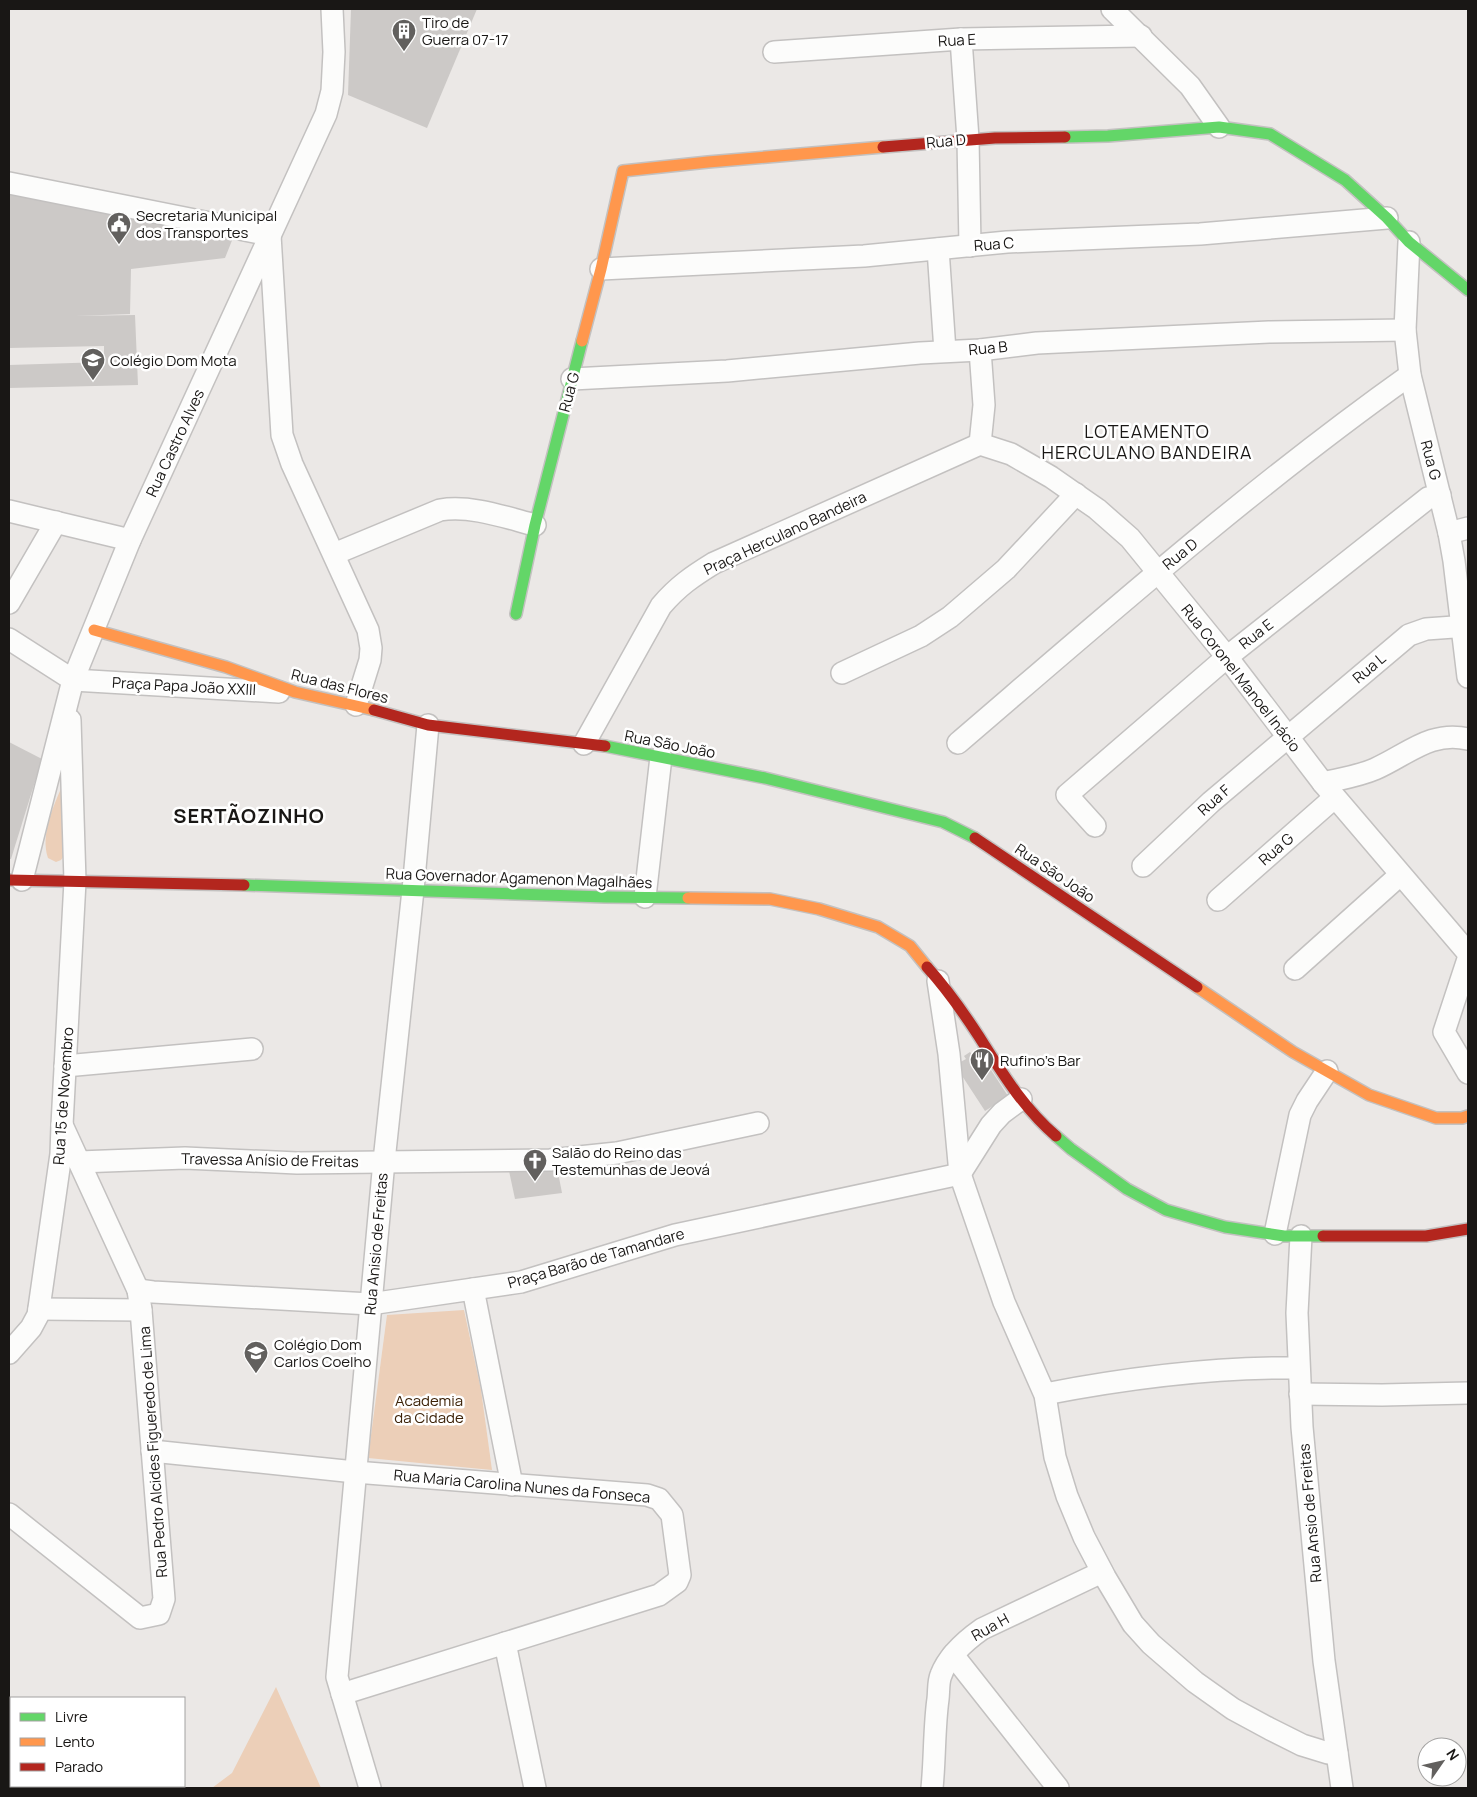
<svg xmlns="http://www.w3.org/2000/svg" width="1477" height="1797" font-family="Manrope,sans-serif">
<rect width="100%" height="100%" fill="#ebe8e6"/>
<g fill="#eccfb8">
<path d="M63,784L66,853L61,860L56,862L48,858C40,834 54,805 63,784Z"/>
<polygon points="464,1310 481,1390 492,1470 368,1458 387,1315"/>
<polygon points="276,1687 321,1788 212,1788 232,1773"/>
<polygon points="11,1749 11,1786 150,1786 155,1788 9,1788 9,1750"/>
</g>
<g fill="#ccc9c7">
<polygon points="351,9 477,9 427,128 348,95"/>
<polygon points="9,187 235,233 225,258 131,269 130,314 75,316 135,315 138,385 9,388 9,365 104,362 104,346 9,348"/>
<polygon points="9,742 42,759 11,859 9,859"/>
<polygon points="978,1050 1008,1096 985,1111 955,1065 966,1059 964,1056 970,1052 972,1054"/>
<polygon points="557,1167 562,1193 515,1199 509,1171"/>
</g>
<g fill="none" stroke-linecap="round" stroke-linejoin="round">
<defs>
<g id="street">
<polyline points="1112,9 1190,86 1219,127"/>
<polyline points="961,39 968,139 970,246"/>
<polyline points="774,52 961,39 1141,36"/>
<polyline points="9,183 270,235 282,435 292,464 368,630 371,648 370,660 356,705"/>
<polyline points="1409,242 1405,330 1410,375 1449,533 1454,561 1468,677"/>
<polyline points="938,249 945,351"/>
<polyline points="601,269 864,256 1007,242 1200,234 1387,218"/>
<polyline points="572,379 727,371 920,353 980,350 1037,343 1269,332 1405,330"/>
<polyline points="980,444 1011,454 1051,477 1097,509 1130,538 1227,657 1323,783 1468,953"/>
<polyline points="980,444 984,405 980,350"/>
<polyline points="9,511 130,540"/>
<polyline points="1449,533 1468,528"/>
<path d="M334,554L440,510C471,505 504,517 535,525"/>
<polyline points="9,603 56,522"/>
<polyline points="9,639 73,680 279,692"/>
<polyline points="842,673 921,636 950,617 1006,569 1076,494"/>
<path d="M958,743C1105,617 1251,488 1410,375"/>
<path d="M584,744L661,606C678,586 693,576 714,563L980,444"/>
<path d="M1323,783C1340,779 1359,776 1375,769C1407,755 1431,730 1468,739"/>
<polyline points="1095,826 1067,795 1227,657 1428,498 1440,495"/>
<polyline points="1143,866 1211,802 1409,635 1426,629 1468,626"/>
<polyline points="22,880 73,680 130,540 326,114 332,91 334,52 332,9"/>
<polyline points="645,897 661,757"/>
<polyline points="1218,900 1334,798"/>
<polyline points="1468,959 1444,1032 1468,1073"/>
<polyline points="1295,969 1400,875"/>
<polyline points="938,981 949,1054 960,1174 1004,1302 1045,1395 1055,1457 1067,1496 1084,1537 1105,1577 1133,1624 1151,1644 1195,1682 1233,1709 1270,1729 1302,1745 1328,1753 1337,1753"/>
<polyline points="65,1066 252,1049"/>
<polyline points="79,1162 185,1158 297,1163 550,1160 617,1153 758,1123"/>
<polyline points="1275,1234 1300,1115 1307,1101 1327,1071"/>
<polyline points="1301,1236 1297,1313 1302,1427 1324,1661 1342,1788"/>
<polyline points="473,1289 512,1485"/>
<polyline points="138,1290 153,1292 370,1304 521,1282 675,1235 960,1174 991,1125 1002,1113 1021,1099"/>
<polyline points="39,1309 141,1310"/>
<polyline points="9,1353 31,1328 38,1315 61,1154 62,1125 75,881 70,720"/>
<path d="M1045,1394C1128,1378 1214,1367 1298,1368"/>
<polyline points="1300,1394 1382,1395 1468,1393"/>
<polyline points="152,1451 355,1472 647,1495 659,1499 672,1515 680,1575 677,1582 659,1595 342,1694"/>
<polyline points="9,1514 140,1618 159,1614 164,1599 141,1310 138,1290 62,1125"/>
<polyline points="505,1643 535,1788"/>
<polyline points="953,1655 1058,1788"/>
<polyline points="370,1788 337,1677 384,1161 413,890 428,725"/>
<path d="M932,1788C935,1759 934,1728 938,1699C939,1691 938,1682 941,1675C948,1656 965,1641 982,1629L1102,1572"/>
</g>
<g id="fast">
<polyline points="1065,137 1108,136 1219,127 1270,134 1345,180 1387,218 1409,242 1468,290"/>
<polyline points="516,614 535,525 582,341"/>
<polyline points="605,746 765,778 943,822 975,838"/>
<polyline points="244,885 605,897 688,898"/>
<polyline points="1056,1136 1071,1149 1127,1189 1166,1210 1225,1227 1284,1236 1323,1236"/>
</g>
<g id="slow">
<polyline points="582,341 601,269 623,171 708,162 883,147"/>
<polyline points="94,630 226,667 295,692 374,710"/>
<polyline points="688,898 770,899 819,909 878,927 910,946 927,967"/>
<polyline points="1197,987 1293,1052 1369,1095 1436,1118 1462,1118 1468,1116"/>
</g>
<g id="jam">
<polyline points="883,147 995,138 1065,137"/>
<polyline points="374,710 428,725 605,746"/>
<polyline points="975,838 1197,987"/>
<polyline points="9,880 244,885"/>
<path d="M927,967C946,988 963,1012 978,1035C1001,1071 1023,1108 1056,1136"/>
<polyline points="1323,1236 1426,1236 1468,1229"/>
</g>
</defs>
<use href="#street" stroke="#c3c1c0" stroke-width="24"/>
<use href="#fast" stroke="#c3c1c0" stroke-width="14"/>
<use href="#slow" stroke="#c3c1c0" stroke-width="14"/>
<use href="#jam" stroke="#c3c1c0" stroke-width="14"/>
<use href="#street" stroke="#fcfcfb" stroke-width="21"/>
<use href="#fast" stroke="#63d668" stroke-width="11"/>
<use href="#slow" stroke="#ff974d" stroke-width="11"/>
<use href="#jam" stroke="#b3261e" stroke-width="11"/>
</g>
<defs>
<symbol id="building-pin" viewBox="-11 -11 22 30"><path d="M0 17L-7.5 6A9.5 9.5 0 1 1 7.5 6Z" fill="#62605e" stroke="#fff"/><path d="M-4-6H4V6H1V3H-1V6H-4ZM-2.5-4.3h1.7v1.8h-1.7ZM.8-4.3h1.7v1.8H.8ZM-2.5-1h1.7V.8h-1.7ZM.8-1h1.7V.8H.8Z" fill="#fff"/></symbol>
<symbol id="civic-pin" viewBox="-11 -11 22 30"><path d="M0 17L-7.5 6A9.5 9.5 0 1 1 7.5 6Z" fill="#62605e" stroke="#fff"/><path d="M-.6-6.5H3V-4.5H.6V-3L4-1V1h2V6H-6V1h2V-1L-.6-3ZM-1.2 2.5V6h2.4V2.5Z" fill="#fff"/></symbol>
<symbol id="school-pin" viewBox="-11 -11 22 30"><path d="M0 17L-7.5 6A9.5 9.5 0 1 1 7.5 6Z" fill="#62605e" stroke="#fff"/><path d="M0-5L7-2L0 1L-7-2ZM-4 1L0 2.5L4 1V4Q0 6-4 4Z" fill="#fff"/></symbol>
<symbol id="restaurant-pin" viewBox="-11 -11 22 30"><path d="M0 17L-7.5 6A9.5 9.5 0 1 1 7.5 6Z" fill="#62605e" stroke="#fff"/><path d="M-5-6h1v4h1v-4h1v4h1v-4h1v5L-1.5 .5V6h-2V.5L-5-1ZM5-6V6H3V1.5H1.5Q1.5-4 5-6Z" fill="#fff"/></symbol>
<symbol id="church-pin" viewBox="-11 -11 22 30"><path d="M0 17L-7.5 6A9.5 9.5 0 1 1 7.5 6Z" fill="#62605e" stroke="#fff"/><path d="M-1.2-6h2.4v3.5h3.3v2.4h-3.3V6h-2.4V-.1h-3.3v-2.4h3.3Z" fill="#fff"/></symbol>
</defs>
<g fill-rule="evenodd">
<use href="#building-pin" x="390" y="17" width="28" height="38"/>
<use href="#civic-pin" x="105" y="210" width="28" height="38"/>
<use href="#school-pin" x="79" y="346" width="28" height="38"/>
<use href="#restaurant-pin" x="968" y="1046" width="28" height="38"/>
<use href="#church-pin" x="521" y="1147" width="28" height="38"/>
<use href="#school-pin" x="242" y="1339" width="28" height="38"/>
</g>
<g text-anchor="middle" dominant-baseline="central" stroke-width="5" stroke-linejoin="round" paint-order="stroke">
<g font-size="15" fill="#191715" stroke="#fff" text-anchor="start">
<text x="422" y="22">Tiro de<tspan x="422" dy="17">Guerra 07-17</tspan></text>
<text x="136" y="215">Secretaria Municipal<tspan x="136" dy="17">dos Transportes</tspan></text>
<text x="110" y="360">Colégio Dom Mota</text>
<text x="1000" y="1060">Rufino's Bar</text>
<text x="552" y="1152">Salão do Reino das<tspan x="552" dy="17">Testemunhas de Jeová</tspan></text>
<text x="274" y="1344">Colégio Dom<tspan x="274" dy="17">Carlos Coelho</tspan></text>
</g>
<g font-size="15" fill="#191715" stroke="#fff">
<text transform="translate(957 40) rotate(-3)">Rua E</text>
<text transform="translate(946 141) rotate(-5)">Rua D</text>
<text transform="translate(994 244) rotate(-4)">Rua C</text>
<text transform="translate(988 348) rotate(-5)">Rua B</text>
<text transform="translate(569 392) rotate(-75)">Rua G</text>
<text transform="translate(175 443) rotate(-65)">Rua Castro Alves</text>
<text transform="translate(1431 460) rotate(75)">Rua G</text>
<text transform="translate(785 533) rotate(-25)">Praça Herculano Bandeira</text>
<text transform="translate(1180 554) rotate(-39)">Rua D</text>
<text transform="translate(1256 634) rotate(-38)">Rua E</text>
<text transform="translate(1369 668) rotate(-40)">Rua L</text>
<text transform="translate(1241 678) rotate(52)">Rua Coronel Manoel Inácio</text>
<text transform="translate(184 686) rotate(3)">Praça Papa João XXIII</text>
<text transform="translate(340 686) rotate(14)">Rua das Flores</text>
<text transform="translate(670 744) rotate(11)">Rua São João</text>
<text transform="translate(1214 800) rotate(-42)">Rua F</text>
<text transform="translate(1276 849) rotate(-41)">Rua G</text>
<text transform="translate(1055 873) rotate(34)">Rua São João</text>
<text transform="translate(519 878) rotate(2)">Rua Governador Agamenon Magalhães</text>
<text transform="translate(63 1096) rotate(-86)">Rua 15 de Novembro</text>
<text transform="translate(270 1160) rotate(1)">Travessa Anísio de Freitas</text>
<text transform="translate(376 1244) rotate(-85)">Rua Anisio de Freitas</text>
<text transform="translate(596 1258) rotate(-16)">Praça Barão de Tamandare</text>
<text transform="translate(153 1452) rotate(-94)">Rua Pedro Alcides Figueredo de Lima</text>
<text transform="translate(522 1486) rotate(5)">Rua Maria Carolina Nunes da Fonseca</text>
<text transform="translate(1310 1513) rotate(-95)">Rua Ansio de Freitas</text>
<text transform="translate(990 1627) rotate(-29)">Rua H</text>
</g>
<g font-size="15" fill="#3c2207" stroke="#fff">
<text x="429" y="1400">Academia<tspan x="429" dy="17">da Cidade</tspan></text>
</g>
<g font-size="18" letter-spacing="1" fill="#191715" stroke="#fff">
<text x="1147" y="431">LOTEAMENTO<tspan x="1147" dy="21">HERCULANO BANDEIRA</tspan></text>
</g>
<g font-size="20" font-weight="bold" letter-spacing="1" fill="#191715" stroke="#fff">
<text x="249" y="815">SERTÃOZINHO</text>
</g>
</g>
<rect width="1477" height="1797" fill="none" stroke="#191715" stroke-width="20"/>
<rect x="10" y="1697" width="175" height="90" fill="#ffffff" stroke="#a3a2a1"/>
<rect x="20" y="1713" width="25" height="8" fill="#63d668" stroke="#a3a2a1"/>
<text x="55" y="1722" font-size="15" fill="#191715">Livre</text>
<rect x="20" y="1738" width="25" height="8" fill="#ff974d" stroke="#a3a2a1"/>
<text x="55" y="1747" font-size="15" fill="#191715">Lento</text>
<rect x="20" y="1763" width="25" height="8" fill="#b3261e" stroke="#a3a2a1"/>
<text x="55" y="1772" font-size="15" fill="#191715">Parado</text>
<g transform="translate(1442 1762) rotate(56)"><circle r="24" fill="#ffffff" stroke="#a3a2a1"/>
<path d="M0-4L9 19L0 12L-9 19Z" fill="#62605e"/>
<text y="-8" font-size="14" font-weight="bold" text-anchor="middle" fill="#191715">N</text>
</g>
</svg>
